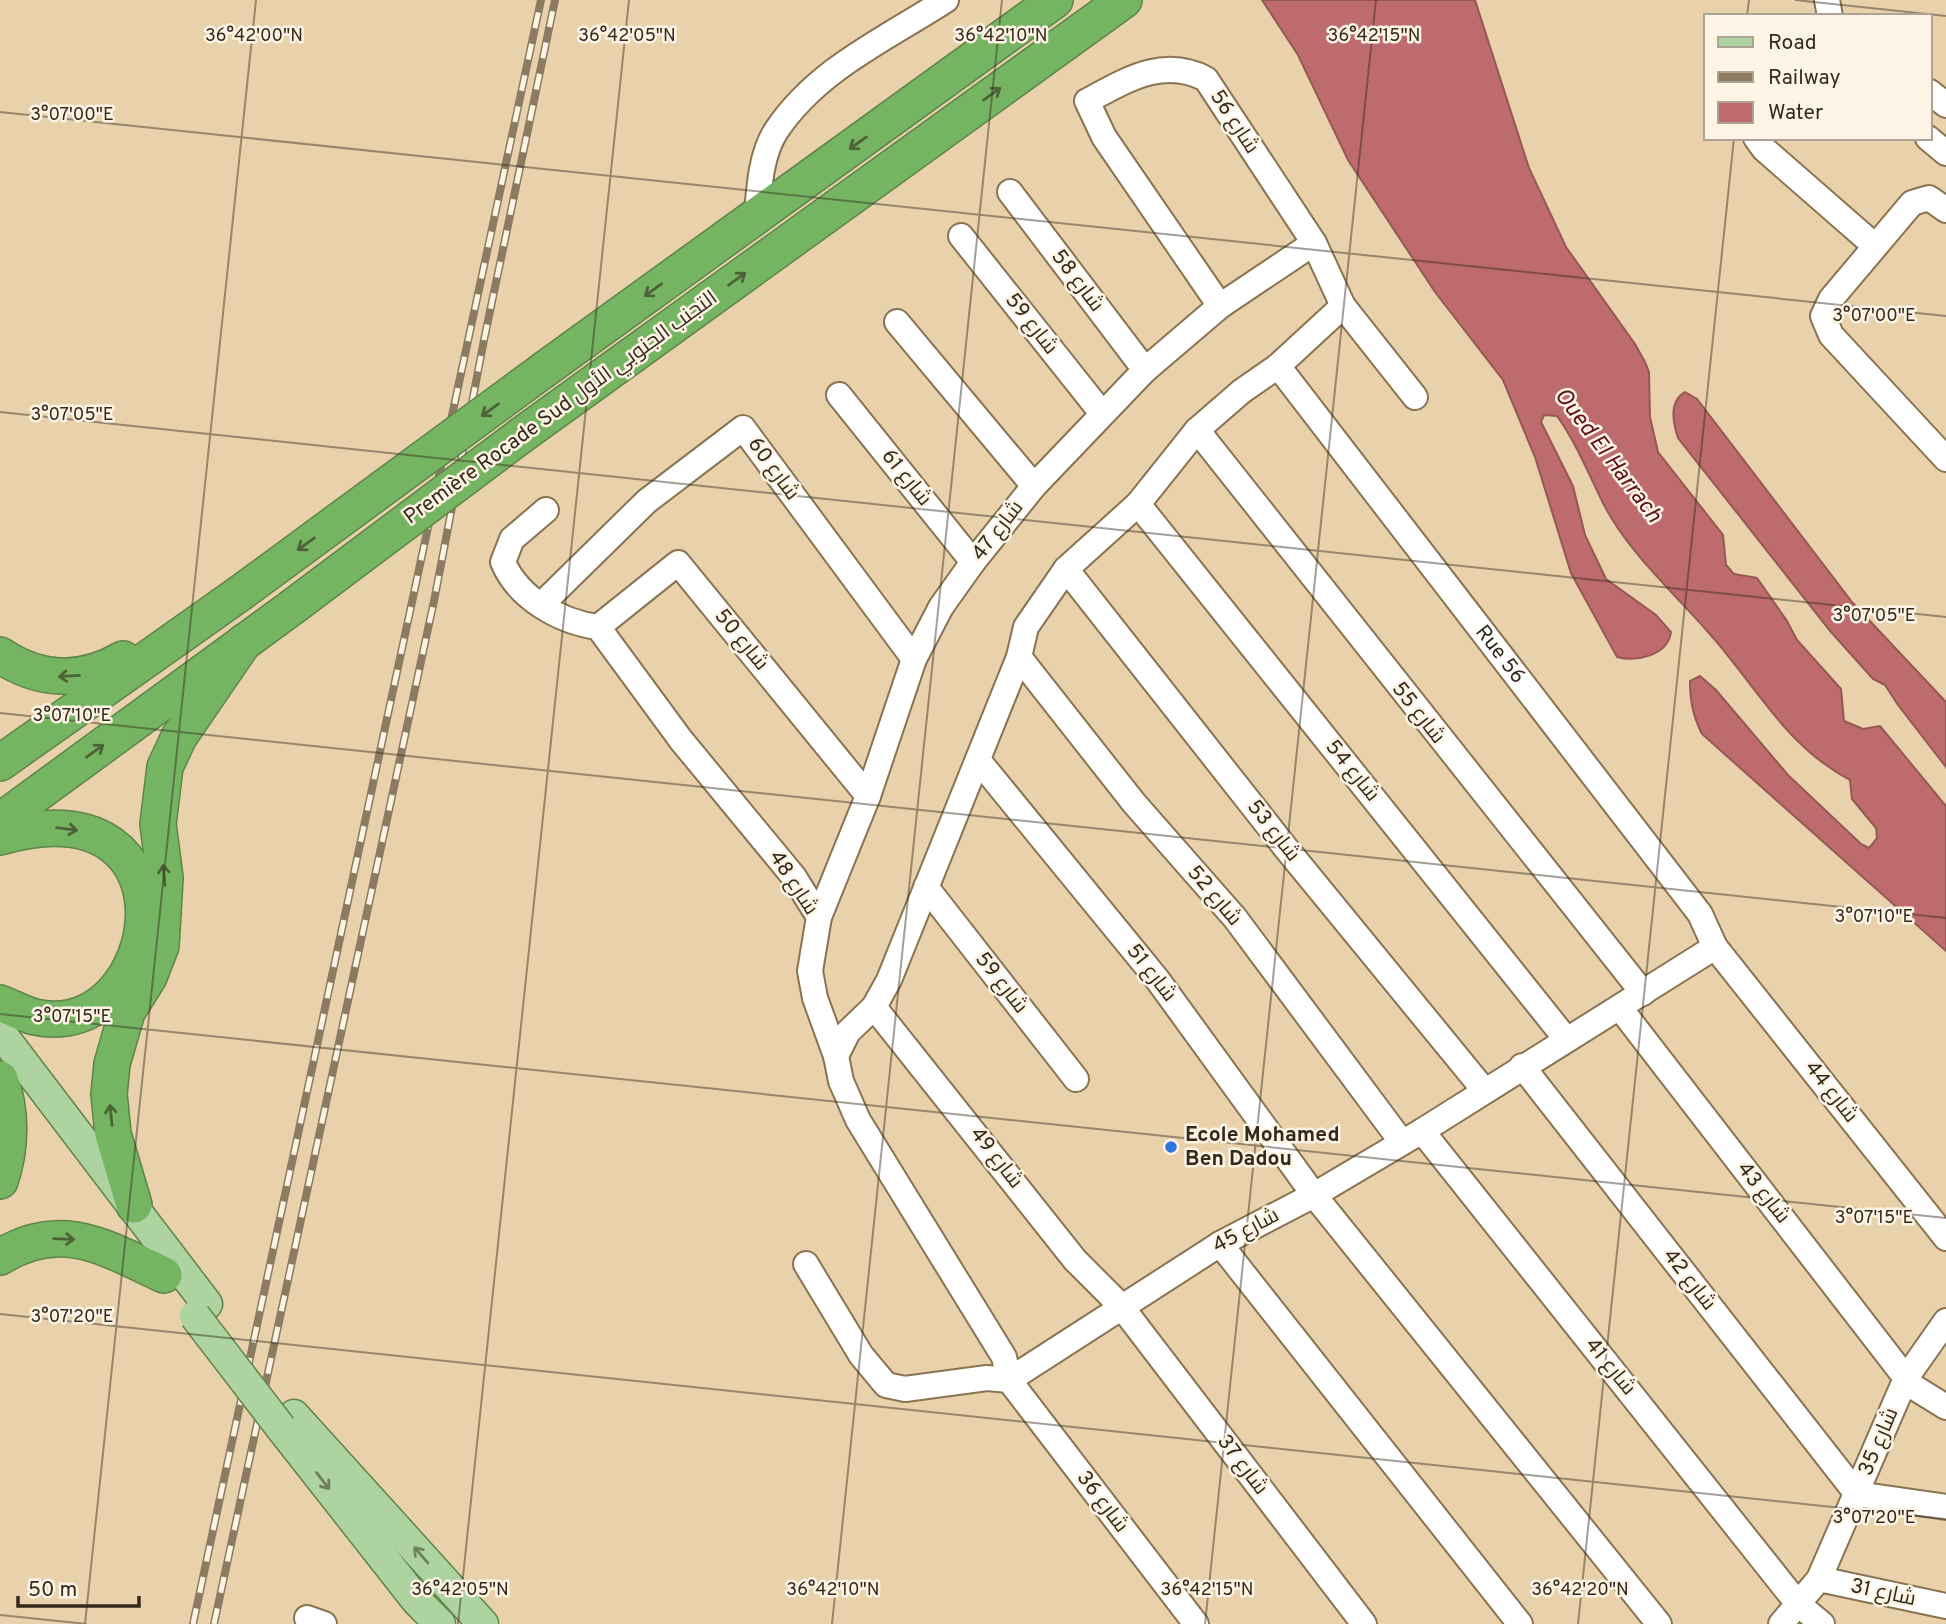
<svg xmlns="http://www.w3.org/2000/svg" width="1946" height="1624" font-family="Overpass,Cairo,sans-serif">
<rect width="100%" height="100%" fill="#e9d1ac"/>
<g fill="#be6b6d" stroke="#955855" stroke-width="2">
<path d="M1262,0H1475L1529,168L1566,247L1635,344L1645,362L1649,372L1650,417L1658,452L1723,535L1726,565L1734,574L1757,578L1787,621L1797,640L1841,689L1844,721L1863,729L1880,726L1946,806V951L1702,734C1693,716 1690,701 1690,681L1700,676L1716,690L1788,775L1861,844L1869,848L1877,838L1876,828L1852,799L1850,780C1784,745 1756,685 1708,632C1673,592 1629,553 1604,505C1589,475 1577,444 1557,416L1544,415L1541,422L1573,486L1585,535L1606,579L1656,615L1671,632C1668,656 1636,662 1617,657L1571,573L1535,457L1503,380L1435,292L1348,160L1298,55Z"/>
<path d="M1685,392L1697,399L1852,602L1946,702V767L1898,705L1885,685L1873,679L1831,632L1678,438C1673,423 1669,401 1685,392Z"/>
</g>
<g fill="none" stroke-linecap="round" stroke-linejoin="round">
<defs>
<g id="minor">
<polyline points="1827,0 1830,16"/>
<polyline points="1930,92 1946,105"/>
<polyline points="1756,138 1764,149 1875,246"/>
<polyline points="1928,138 1946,153"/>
<polyline points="1010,192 1145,370"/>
<polyline points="1946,210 1929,198 1912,203 1831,299 1823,316 1831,335 1946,459"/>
<path d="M757,214C759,188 761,154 776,131C817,69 886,39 946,0"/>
<polyline points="961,236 1101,412"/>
<path d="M1220,306L1104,137L1087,101C1125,81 1163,56 1206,79L1314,243L1343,306L1415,397"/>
<polyline points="897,322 1034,486"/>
<path id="s1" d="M1278,366L1700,914L1715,947L1946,1238"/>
<polyline points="839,395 973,562"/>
<polyline points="1197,430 1643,993"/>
<polyline points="1138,504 1566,1039"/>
<path d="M546,510L512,539L503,562C518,598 560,622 598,627L681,740L794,877L819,917L810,971L815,998L836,1056L841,1081L858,1120L1004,1357L1009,1380L1196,1624"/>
<polyline points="1066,569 1285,847 1484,1090"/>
<polyline points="541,605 647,501 743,428 914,659"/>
<polyline points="598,627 678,563 868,796"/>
<polyline points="1019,657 1134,803 1235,918 1401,1141"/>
<polyline points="978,760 1157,979 1314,1195 1659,1624"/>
<polyline points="926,887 1076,1079"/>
<polyline points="819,917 868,796 914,659 941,607 973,562 1034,486 1145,370 1220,306 1314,243"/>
<polyline points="874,1007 1075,1260 1121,1306 1364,1624"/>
<polyline points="1620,1008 1912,1386 1946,1407"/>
<polyline points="836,1056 848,1032 874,1007 889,980 1019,657 1026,627 1066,569 1138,504 1197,430 1242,391 1278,366 1343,306"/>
<polyline points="1522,1066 1857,1494 1946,1507"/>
<polyline points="1422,1131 1798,1604 1822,1624"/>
<polyline points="1220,1244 1520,1624"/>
<polyline points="806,1264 861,1355 886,1385 905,1389 987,1378 1009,1380 1220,1244 1314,1195 1422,1131 1715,947"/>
<polyline points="1819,1579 1946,1606"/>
<polyline points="307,1618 324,1624"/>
<polyline points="1781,1624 1819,1579 1906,1378 1946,1321"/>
</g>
<g id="major">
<polyline points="0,1032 207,1304"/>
<polyline points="294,1415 483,1624"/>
<polyline points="281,1428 417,1601 440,1624"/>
</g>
<g id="highway">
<polyline points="545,369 1055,0"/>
<polyline points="523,434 1124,0"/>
<path d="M0,655C40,682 82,683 123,659"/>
<polyline points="0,763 239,594"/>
<polyline points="0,821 291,608"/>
<path d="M0,837C207,778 164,1045 35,1017C23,1014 11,1007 0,1003"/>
<path d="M0,1079C12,1111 11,1149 0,1181"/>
<polyline points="134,1205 113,1134 109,1094 112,1064 127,1012 149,977 161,946 165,878 158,824 165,767 179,737 244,642"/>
<path d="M0,1257C62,1219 106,1248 164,1275"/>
</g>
</defs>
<use href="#minor" stroke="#897350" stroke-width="28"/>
<use href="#major" stroke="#5e8449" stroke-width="33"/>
<use href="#highway" stroke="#5e8449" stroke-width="38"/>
<use href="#minor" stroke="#fff" stroke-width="24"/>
<use href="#major" stroke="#acd3a0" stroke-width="30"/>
<use href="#highway" stroke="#75b561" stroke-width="35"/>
<defs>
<g id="rail">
<polyline points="193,1624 541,0"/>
<polyline points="214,1624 434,601 484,340 555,0"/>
</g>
</defs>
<use href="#rail" stroke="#8b7b61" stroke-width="8"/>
<use href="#rail" stroke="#fef4e5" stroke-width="5" stroke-dasharray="16" stroke-linecap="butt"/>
<defs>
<polyline id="major-bridge" points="195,1316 281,1428"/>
<g id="highway-bridge">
<polyline points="239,594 545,369"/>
<polyline points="291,608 523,434"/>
</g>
</defs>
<use href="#major-bridge" stroke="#5e8449" stroke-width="33" stroke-linecap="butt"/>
<use href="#highway-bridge" stroke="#5e8449" stroke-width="38" stroke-linecap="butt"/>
<use href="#major-bridge" stroke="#acd3a0" stroke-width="30"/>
<use href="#highway-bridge" stroke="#75b561" stroke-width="35"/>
</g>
<defs><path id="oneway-shaft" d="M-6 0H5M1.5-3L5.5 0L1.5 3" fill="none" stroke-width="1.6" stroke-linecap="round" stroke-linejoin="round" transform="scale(1.75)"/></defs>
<g stroke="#4e6238">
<use href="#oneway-shaft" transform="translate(992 94) rotate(-36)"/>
<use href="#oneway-shaft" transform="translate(858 143) rotate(145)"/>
<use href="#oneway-shaft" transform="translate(737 279) rotate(-36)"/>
<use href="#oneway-shaft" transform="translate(653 290) rotate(144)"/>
<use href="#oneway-shaft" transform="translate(490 410) rotate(144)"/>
<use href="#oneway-shaft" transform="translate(306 544) rotate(144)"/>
<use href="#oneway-shaft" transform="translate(69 676) rotate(177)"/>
<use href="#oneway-shaft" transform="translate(95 751) rotate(-36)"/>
<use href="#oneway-shaft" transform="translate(67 829) rotate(7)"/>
<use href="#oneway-shaft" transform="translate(164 875) rotate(-95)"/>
<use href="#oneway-shaft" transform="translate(111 1115) rotate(-96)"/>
<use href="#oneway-shaft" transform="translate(64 1239) rotate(2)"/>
</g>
<g stroke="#707e5e">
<use href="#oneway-shaft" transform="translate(323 1481) rotate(52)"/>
<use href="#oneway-shaft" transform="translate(421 1555) rotate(-131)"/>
</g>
<path fill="none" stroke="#342a1c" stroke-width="2" stroke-opacity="0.45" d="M1795,0L1946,16M1747,16L1749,0M0,112L1946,316M0,412L1946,617M0,713L1946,918M0,1014L1946,1218M0,1314L1946,1519M0,1615L87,1624M85,1624L256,0M458,1624L629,0M832,1624L1002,0M1205,1624L1376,0M1578,1624L1734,138"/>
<circle fill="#2c74e1" stroke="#fef4e5" stroke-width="2.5" cx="1171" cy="1147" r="7"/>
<g text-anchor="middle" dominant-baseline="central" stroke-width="5" stroke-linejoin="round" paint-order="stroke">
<g font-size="21" fill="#342a1c" stroke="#fef4e5">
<text transform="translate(1234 122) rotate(57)">شارع 56</text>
<text transform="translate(1077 281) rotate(53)">شارع 58</text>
<text transform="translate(1031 324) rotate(52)">شارع 59</text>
<text transform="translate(561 408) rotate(-36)">Première Rocade Sud التجنب الجنوبي الأول</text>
<text transform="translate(773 469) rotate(54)">شارع 60</text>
<text transform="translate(906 478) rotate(51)">شارع 61</text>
<text transform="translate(998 531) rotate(-52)">شارع 47</text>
<text transform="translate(741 640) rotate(51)">شارع 50</text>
<text stroke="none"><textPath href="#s1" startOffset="364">Rue 56</textPath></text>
<text transform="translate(1418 713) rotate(52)">شارع 55</text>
<text transform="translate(1352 771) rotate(51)">شارع 54</text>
<text transform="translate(1273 831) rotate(52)">شارع 53</text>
<text transform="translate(793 883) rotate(57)">شارع 48</text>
<text transform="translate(1214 896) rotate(50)">شارع 52</text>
<text transform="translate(1151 973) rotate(52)">شارع 51</text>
<text transform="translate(1001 983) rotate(52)">شارع 59</text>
<text transform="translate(1831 1092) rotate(52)">شارع 44</text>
<text transform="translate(996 1158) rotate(52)">شارع 49</text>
<text transform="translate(1763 1193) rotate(52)">شارع 43</text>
<text transform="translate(1246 1231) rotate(-28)">شارع 45</text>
<text transform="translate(1689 1280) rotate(52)">شارع 42</text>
<text transform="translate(1610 1367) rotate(51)">شارع 41</text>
<text transform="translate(1879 1442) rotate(-67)">شارع 35</text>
<text transform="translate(1242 1465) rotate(53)">شارع 37</text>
<text transform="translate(1102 1502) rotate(53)">شارع 36</text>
<text transform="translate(1883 1593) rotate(12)">شارع 31</text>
</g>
<g font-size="21" font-weight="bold" fill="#342a1c" stroke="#fef4e5" text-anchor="start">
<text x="1185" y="1135">Ecole Mohamed<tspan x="1185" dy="24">Ben Dadou</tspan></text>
</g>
<g font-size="23" font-style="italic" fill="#5d101b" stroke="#fef4e5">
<text transform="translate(1607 456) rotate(53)">Oued El Harrach</text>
</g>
</g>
<g font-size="18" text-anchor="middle" fill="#342a1c" stroke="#fef4e5" stroke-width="5" stroke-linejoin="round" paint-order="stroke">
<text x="254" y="41">36°42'00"N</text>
<text x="627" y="41">36°42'05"N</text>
<text x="1001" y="41">36°42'10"N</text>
<text x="1374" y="41">36°42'15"N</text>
<text x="72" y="120">3°07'00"E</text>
<text x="1874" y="321">3°07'00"E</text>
<text x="72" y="420">3°07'05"E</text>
<text x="1874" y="621">3°07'05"E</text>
<text x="72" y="721">3°07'10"E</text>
<text x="1874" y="922">3°07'10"E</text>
<text x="72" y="1022">3°07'15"E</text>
<text x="1874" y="1223">3°07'15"E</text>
<text x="72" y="1322">3°07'20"E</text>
<text x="1874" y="1523">3°07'20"E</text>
<text x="460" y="1595">36°42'05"N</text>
<text x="833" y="1595">36°42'10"N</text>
<text x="1207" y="1595">36°42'15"N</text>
<text x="1580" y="1595">36°42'20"N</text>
</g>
<rect x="1704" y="14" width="228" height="126" fill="#fef4e5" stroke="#ada395" stroke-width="2"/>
<rect x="1718" y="37" width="35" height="10" fill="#acd3a0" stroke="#ada395" stroke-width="2"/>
<text x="1768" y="49" font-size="21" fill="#342a1c">Road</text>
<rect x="1718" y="72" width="35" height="10" fill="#8b7b61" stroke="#ada395" stroke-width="2"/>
<text x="1768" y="84" font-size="21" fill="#342a1c">Railway</text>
<rect x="1718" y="102" width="35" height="21" fill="#be6b6d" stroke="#ada395" stroke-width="2"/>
<text x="1768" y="119" font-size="21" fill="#342a1c">Water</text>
<path d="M18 1596v10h121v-10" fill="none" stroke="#342a1c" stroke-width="3.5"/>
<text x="28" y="1596" font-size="21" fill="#342a1c" stroke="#fef4e5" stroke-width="5" paint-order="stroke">50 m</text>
</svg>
